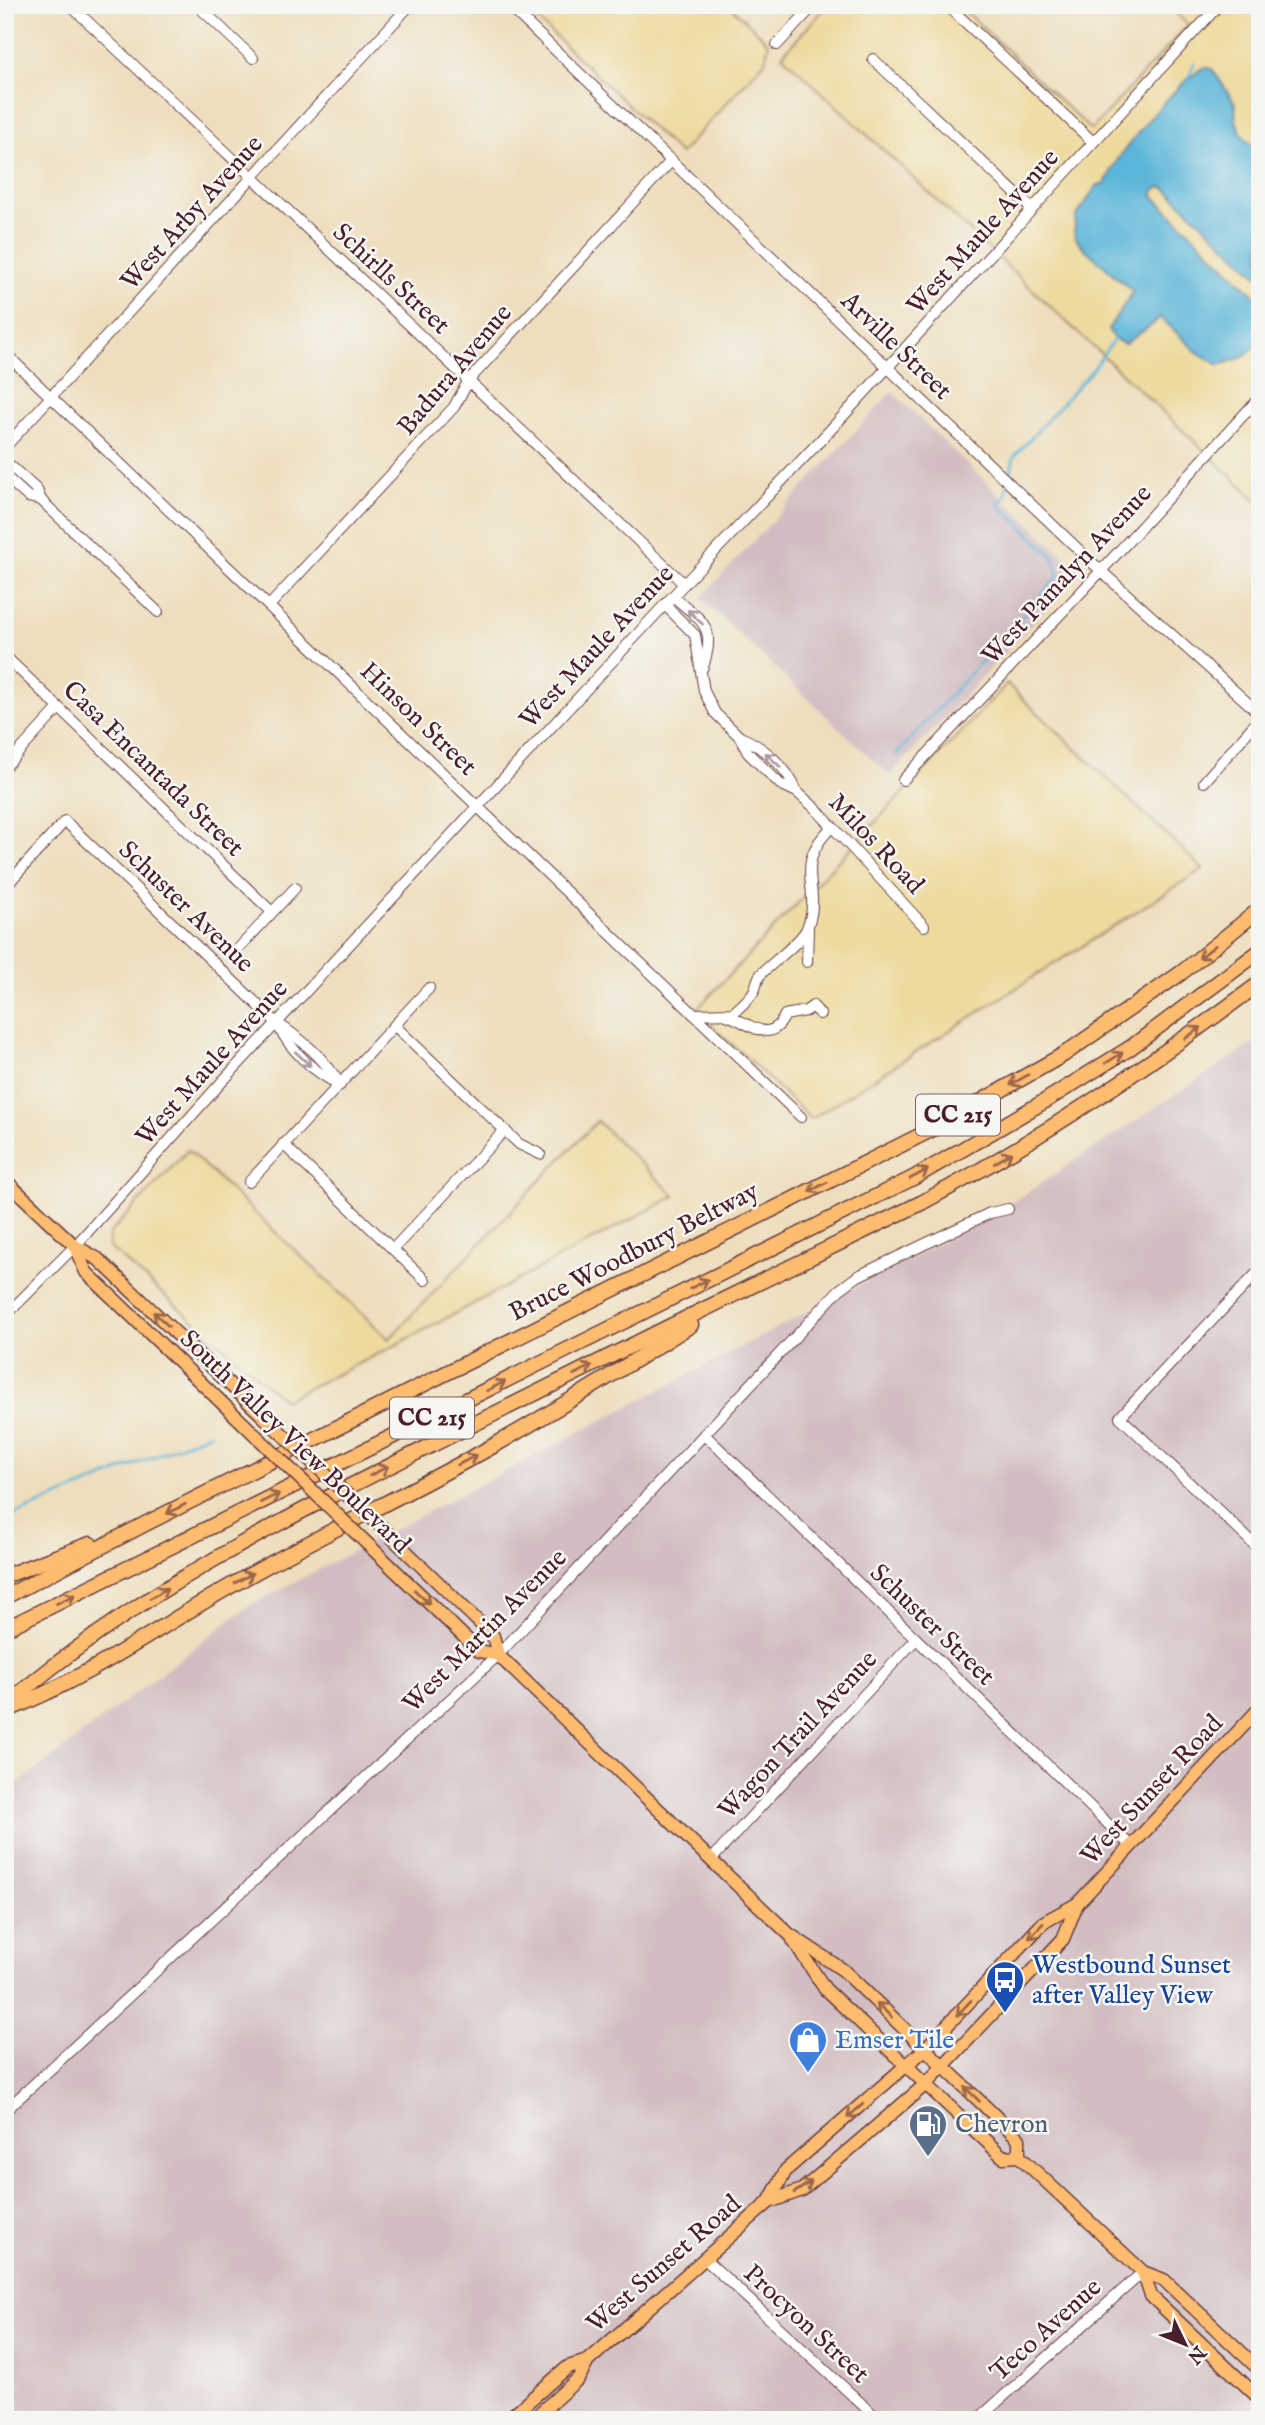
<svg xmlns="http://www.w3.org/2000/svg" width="1265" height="2425" font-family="'IM FELL English',serif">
<rect width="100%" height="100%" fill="#f6f6f2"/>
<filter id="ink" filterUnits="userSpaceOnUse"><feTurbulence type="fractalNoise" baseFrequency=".0143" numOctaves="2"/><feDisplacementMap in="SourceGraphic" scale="14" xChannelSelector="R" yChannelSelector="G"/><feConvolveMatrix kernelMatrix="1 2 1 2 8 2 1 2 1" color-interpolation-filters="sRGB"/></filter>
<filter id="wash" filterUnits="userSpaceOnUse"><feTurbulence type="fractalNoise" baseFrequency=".00686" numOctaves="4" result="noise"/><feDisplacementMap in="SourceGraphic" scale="28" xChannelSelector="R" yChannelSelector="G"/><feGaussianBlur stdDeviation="1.57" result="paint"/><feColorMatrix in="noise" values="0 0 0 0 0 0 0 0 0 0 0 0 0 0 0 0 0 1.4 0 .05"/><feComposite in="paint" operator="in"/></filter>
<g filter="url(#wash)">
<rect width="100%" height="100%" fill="#eedebd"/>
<g fill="#d2bec2">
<polygon points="892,392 1080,572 890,776 701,598"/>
<polygon points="1260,1039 1260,2420 5,2420 5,1794 247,1607 996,1213"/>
</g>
<g fill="#eeda9e" stroke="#9c7c64" stroke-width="2">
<polygon points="522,5 729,5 769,43 765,61 680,154"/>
<polygon points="828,5 959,5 1091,130 1188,25 1168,5 1260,5 1260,503 782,55"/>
<polygon points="1007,684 1203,869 811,1119 696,1010"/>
<polygon points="597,1121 675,1196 396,1345 284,1400 109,1247 109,1234 188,1150 389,1339"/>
</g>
<path fill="#5cb6d9" stroke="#536a82" stroke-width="2" d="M1206,67L1213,70L1236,105C1232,122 1244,143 1260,149V278L1165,188L1159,187L1153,192V196L1260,301V343L1241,358L1219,365L1197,352L1160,317L1152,325L1124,344L1114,339L1108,329L1133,292L1084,248L1077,240L1074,233L1076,217L1097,185H1104C1110,174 1115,162 1123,152C1137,133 1186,73 1206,67Z"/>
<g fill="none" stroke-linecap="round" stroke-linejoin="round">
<g stroke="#5cb6d9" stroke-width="2.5">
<polyline points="1188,79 1194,63"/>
<polyline points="1009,480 1014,457 1094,368 1114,339"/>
<polyline points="896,755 1056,579 1058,572 1053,556 998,504 1005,497 1007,486"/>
<polyline points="5,1519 210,1433"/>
</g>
</g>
</g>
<g filter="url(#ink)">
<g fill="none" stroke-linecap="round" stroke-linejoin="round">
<defs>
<g id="minor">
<polyline points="70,5 684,584"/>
<polyline points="197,5 253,58"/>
<polyline points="508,5 1101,571 1260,714"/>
<polyline points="947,5 1093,142"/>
<polyline points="5,10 9,5"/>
<polyline points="777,45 814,5"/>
<polyline points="873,59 1032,209"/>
<polyline points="5,353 801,1117"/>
<polyline points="5,447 410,5"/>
<polyline points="5,461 37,490 41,500 158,612"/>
<polyline points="5,476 28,497 41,500"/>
<path d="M673,596C702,622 717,625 703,667"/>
<polyline points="665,605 695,635 704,691 715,713 740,737 748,753 780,784 797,792 816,809 924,926"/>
<polyline points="269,606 454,407 469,380 672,160"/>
<polyline points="5,656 272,912"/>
<path d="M740,737C763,746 788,768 797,792"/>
<polyline points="5,767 59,708"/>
<polyline points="903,780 1101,571 1260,397"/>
<polyline points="1204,782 1260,718"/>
<path d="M5,887L65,821L277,1023C302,1040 325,1058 340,1085"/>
<polyline points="238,949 295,888"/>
<polyline points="807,962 808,928"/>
<path d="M693,1014L733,1013C741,1006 751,998 755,989C757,983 757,979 761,974C772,963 803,940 807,928C824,886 790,867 832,827"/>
<path d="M726,1015C749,1021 770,1048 785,1015L806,1011L813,1006L820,1014"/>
<path d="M277,1024C291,1051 312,1071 340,1085"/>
<polyline points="395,1026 519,1144 540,1154"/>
<polyline points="283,1144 425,1280"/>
<polyline points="249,1182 429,988"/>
<polyline points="393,1249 505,1130"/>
<polyline points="1260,1270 1120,1417 1260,1550"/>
<polyline points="5,1316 75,1246 220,1084 684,584 834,426 1219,5"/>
<polyline points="704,1434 1131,1846"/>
<polyline points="711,1860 916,1639"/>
<polyline points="5,2111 498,1655 839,1290 858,1276 990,1213 1008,1209"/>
<polyline points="705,2259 879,2420"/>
<polyline points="977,2420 1143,2272"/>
</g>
<g id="major">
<polyline points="5,1180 75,1246 98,1259 264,1417"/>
<polyline points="75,1247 86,1272 245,1425"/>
<polyline points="374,1520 493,1636 498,1655 711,1860 789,1934 843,1970 1019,2139 1019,2156"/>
<polyline points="355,1532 479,1651 498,1655"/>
<polyline points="793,1940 825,1989 1003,2157 1019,2156 1143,2272 1164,2280 1260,2370"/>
<polyline points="769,2202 802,2190 926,2084 1063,1939 1077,1904"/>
<polyline points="1143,2272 1151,2296 1260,2399"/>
<polyline points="507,2420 568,2367 588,2361"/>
<polyline points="532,2420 578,2379 588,2361 769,2202 786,2170 925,2049 1044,1922 1077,1904 1260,1708"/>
</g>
<g id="highway">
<polyline points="5,1576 90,1544"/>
<polyline points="5,1597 147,1523 927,1132 1063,1055 1181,973 1260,909"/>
<polyline points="5,1629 915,1177 1045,1101 1130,1048 1260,951"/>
<path d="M5,1706C141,1587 306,1508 466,1428C617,1352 769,1277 921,1203C1041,1139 1151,1064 1260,983"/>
<path d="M5,1711C92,1677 168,1620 250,1575C330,1530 413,1491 493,1446C560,1408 626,1366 691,1325"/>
</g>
</defs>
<use href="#minor" stroke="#633c41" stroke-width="12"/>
<use href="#major" stroke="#633c41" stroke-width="15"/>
<use href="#highway" stroke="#633c41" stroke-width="17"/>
<use href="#minor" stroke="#fff" stroke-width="10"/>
<use href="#major" stroke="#fdbc70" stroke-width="12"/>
<use href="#highway" stroke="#fdbc70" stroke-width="14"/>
<defs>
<g id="major-bridge">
<polyline points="264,1417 374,1520"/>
<polyline points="245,1425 355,1532"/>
</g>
</defs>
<use href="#major-bridge" stroke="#633c41" stroke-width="15" stroke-linecap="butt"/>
<use href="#major-bridge" stroke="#fdbc70" stroke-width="12"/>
</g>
<defs><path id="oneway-shaft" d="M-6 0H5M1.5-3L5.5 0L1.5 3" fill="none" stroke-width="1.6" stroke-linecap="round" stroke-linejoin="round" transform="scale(1.75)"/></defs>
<g stroke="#ae9aa0">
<use href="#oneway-shaft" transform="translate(695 617) rotate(-136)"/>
<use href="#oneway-shaft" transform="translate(773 760) rotate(-137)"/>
<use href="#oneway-shaft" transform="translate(303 1059) rotate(43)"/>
</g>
<g stroke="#9b664a">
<use href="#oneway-shaft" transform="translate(1207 952) rotate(141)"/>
<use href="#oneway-shaft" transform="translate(1193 1033) rotate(-36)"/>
<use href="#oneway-shaft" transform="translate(1114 1058) rotate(-32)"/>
<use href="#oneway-shaft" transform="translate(1019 1080) rotate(150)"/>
<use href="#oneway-shaft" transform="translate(1003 1158) rotate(-32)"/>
<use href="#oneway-shaft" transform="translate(919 1174) rotate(-28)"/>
<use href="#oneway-shaft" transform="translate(818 1187) rotate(153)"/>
<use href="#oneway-shaft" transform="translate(699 1284) rotate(-27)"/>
<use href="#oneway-shaft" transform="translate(161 1319) rotate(-137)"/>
<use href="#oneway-shaft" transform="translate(583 1370) rotate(-27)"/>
<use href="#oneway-shaft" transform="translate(496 1386) rotate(-27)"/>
<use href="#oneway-shaft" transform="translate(467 1460) rotate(-28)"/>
<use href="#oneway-shaft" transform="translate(379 1471) rotate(-27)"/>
<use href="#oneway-shaft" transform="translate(270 1498) rotate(-26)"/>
<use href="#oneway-shaft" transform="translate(176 1509) rotate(153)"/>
<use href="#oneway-shaft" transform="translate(244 1578) rotate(-29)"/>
<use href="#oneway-shaft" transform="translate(159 1593) rotate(-31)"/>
<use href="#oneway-shaft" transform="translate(422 1597) rotate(44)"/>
<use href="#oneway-shaft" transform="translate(66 1599) rotate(-26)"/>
<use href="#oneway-shaft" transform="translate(1036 1931) rotate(133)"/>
<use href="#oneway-shaft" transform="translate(964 2008) rotate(133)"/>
<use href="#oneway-shaft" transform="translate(884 2010) rotate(-136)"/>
<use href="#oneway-shaft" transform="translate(972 2094) rotate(-136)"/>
<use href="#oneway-shaft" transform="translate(855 2111) rotate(139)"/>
<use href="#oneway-shaft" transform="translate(803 2187) rotate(-33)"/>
</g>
</g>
<defs>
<symbol id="bus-pin" viewBox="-11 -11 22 30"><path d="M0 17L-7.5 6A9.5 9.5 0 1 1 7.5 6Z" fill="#1a4fb4" stroke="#f6f6f2"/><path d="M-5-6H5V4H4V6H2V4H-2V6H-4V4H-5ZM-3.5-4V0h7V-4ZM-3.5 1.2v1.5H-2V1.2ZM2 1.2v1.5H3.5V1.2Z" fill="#fff"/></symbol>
<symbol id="shop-pin" viewBox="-11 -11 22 30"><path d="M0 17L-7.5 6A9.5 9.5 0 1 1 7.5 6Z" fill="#3f7fe0" stroke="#f6f6f2"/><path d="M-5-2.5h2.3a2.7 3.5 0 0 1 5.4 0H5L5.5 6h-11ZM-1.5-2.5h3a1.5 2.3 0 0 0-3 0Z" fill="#fff"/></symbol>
<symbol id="fuel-pin" viewBox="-11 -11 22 30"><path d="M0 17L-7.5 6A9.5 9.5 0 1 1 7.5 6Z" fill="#5c6f8a" stroke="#f6f6f2"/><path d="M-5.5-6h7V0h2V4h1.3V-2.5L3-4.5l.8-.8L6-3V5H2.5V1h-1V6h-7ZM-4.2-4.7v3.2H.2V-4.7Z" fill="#fff"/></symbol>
</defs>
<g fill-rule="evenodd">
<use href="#bus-pin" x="983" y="1958" width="44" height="60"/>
<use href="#shop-pin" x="786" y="2018" width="44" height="60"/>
<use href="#fuel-pin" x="906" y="2102" width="44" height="60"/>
</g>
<g text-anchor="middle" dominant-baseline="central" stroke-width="5" stroke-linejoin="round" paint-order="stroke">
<g fill="#f6f6f2" stroke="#7e6067" stroke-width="2">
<rect x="916" y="1094.5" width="84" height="41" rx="5"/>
<rect x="390" y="1397.5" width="84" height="41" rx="5"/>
</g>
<g font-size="24" font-weight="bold" fill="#4a1f2b">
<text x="958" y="1115">CC 215</text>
<text x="432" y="1418">CC 215</text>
</g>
<g font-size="26" fill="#4a1f2b" stroke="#f6f6f2">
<text transform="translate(192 213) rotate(-48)">West Arby Avenue</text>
<text transform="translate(983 232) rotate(-48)">West Maule Avenue</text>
<text transform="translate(391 279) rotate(43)">Schirlls Street</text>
<text transform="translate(896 346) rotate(44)">Arville Street</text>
<text transform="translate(455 370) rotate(-50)">Badura Avenue</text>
<text transform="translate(1067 575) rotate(-47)">West Pamalyn Avenue</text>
<text transform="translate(597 647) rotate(-47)">West Maule Avenue</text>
<text transform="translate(418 719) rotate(44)">Hinson Street</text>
<text transform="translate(153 769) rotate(44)">Casa Encantada Street</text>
<text transform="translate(876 844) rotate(47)">Milos Road</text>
<text transform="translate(186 907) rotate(44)">Schuster Avenue</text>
<text transform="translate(212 1063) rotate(-48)">West Maule Avenue</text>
<text transform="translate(634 1252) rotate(-27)">Bruce Woodbury Beltway</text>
<text transform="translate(295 1442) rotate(44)">South Valley View Boulevard</text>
<text transform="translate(932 1625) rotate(44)">Schuster Street</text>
<text transform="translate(485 1631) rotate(-45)">West Martin Avenue</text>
<text transform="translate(798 1735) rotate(-47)">Wagon Trail Avenue</text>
<text transform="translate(1152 1790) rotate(-47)">West Sunset Road</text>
<text transform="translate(664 2264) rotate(-41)">West Sunset Road</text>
<text transform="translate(806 2324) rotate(43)">Procyon Street</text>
<text transform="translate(1046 2330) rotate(-42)">Teco Avenue</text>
</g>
<g font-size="26" fill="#164399" stroke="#f6f6f2" text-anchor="start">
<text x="1032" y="1965">Westbound Sunset<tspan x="1032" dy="30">after Valley View</tspan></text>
</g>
<g font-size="26" fill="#366cbe" stroke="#f6f6f2" text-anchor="start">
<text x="835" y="2040">Emser Tile</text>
</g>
<g font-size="26" fill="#4e5e75" stroke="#f6f6f2" text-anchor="start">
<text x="955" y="2124">Chevron</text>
</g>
</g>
<rect width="1265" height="2425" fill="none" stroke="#f6f6f2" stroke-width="28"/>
<g transform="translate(1185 2344) rotate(133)" stroke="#f6f6f2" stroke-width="5" paint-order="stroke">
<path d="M0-5L12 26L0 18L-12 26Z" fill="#4a1f2b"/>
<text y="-10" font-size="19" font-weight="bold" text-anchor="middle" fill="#4a1f2b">N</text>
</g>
</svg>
